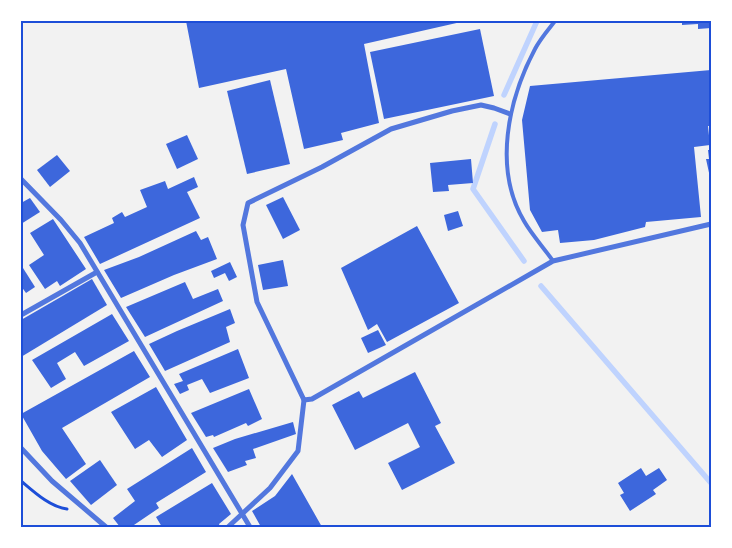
<svg xmlns="http://www.w3.org/2000/svg" width="732" height="548" font-family="'Alegreya Sans',sans-serif">
<rect width="100%" height="100%" fill="#f2f2f2"/>
<g fill="none" stroke-linecap="round" stroke-linejoin="round">
<g stroke="#bfd3fe" stroke-width="5.5">
<polyline points="504,95 537,21"/>
<polyline points="495,124 473,189 524,261"/>
<polyline points="541,286 711,483"/>
</g>
</g>
<g fill="#3d67dc">
<polygon points="186,21 461,21 461,22 364,44 379,123 341,133 343,140 304,149 286,69 199,88"/>
<polygon points="682,21 711,21 711,28 698,29 698,24 682,25"/>
<polygon points="480,29 494,96 384,119 370,52"/>
<polygon points="711,70 711,126 708,126 710,145 694,147 701,217 646,222 645,227 594,240 560,243 558,230 542,232 530,210 522,120 530,86"/>
<polygon points="270,80 290,164 247,174 227,91"/>
<polygon points="187,135 198,159 177,169 166,144"/>
<polygon points="708,150 711,150 711,182 706,159 709,159"/>
<polygon points="57,155 70,171 50,187 37,170"/>
<polygon points="471,159 473,183 448,185 449,191 433,192 430,163"/>
<polygon points="194,177 198,187 187,192 200,218 100,264 84,237 114,223 112,218 122,212 125,217 147,207 140,190 165,181 168,189"/>
<polygon points="283,197 300,230 283,239 266,205"/>
<polygon points="30,198 40,212 21,224 21,203"/>
<polygon points="458,211 463,226 448,231 444,215"/>
<polygon points="53,219 86,269 60,286 57,281 45,289 29,265 44,255 30,233"/>
<polygon points="417,226 459,303 387,342 377,324 368,330 341,268"/>
<polygon points="196,231 201,240 208,237 217,259 174,275 121,298 104,270 139,257"/>
<polygon points="283,260 288,286 263,290 258,265"/>
<polygon points="230,262 237,277 229,281 225,273 214,278 211,271"/>
<polygon points="23,268 35,287 26,293 21,286 21,269"/>
<polygon points="92,279 107,305 21,357 21,320"/>
<polygon points="185,282 193,299 218,289 223,301 145,337 126,307"/>
<polygon points="230,309 235,323 226,327 230,342 165,371 149,344 177,331"/>
<polygon points="112,314 129,341 84,366 75,352 57,363 66,379 51,388 32,360"/>
<polygon points="378,330 386,345 368,353 361,338"/>
<polygon points="238,349 249,378 210,393 202,379 187,385 189,390 180,394 174,384 183,381 179,374"/>
<polygon points="134,351 150,377 62,428 86,464 66,479 42,451 21,414"/>
<polygon points="415,372 441,423 435,426 455,463 402,490 388,463 420,447 408,423 355,450 332,405 359,391 363,398"/>
<polygon points="156,387 187,440 162,457 149,440 135,449 111,412"/>
<polygon points="249,389 262,419 248,426 246,423 214,437 213,435 206,437 191,413"/>
<polygon points="293,422 296,434 253,449 256,458 245,461 247,465 228,472 213,448 235,439"/>
<polygon points="192,448 206,472 156,503 159,508 131,527 120,527 113,518 135,501 127,489"/>
<polygon points="100,460 117,485 91,505 70,481"/>
<polygon points="641,468 646,476 659,468 667,480 653,490 656,494 630,511 620,495 624,493 618,483"/>
<polygon points="292,474 322,527 261,527 252,511 275,496"/>
<polygon points="212,483 231,514 219,524 220,527 162,527 156,517"/>
</g>
<g fill="none" stroke-linecap="round" stroke-linejoin="round">
<path stroke="#1d4ed8" stroke-width="3" d="M21,481C34,492 50,507 67,509"/>
<path stroke="#5277de" stroke-width="4" d="M553,261C544,248 532,235 524,221C493,169 508,100 535,49C540,39 548,30 555,21"/>
<g stroke="#5277de" stroke-width="5">
<polyline points="510,114 494,108 481,105 452,111 391,129 322,167 248,203 243,225 257,302 304,400 312,399 553,261 711,224"/>
<polyline points="21,179 61,220 80,243 250,527"/>
<polyline points="21,315 97,272"/>
<polyline points="21,448 52,481 106,527"/>
<polyline points="228,527 270,488 298,451 304,400"/>
</g>
</g>
<rect width="732" height="548" fill="none" stroke="#ffffff" stroke-width="45"/>
<rect x="22" y="22" width="688" height="504" fill="none" stroke="#1d4ed8" stroke-width="2"/>
</svg>
